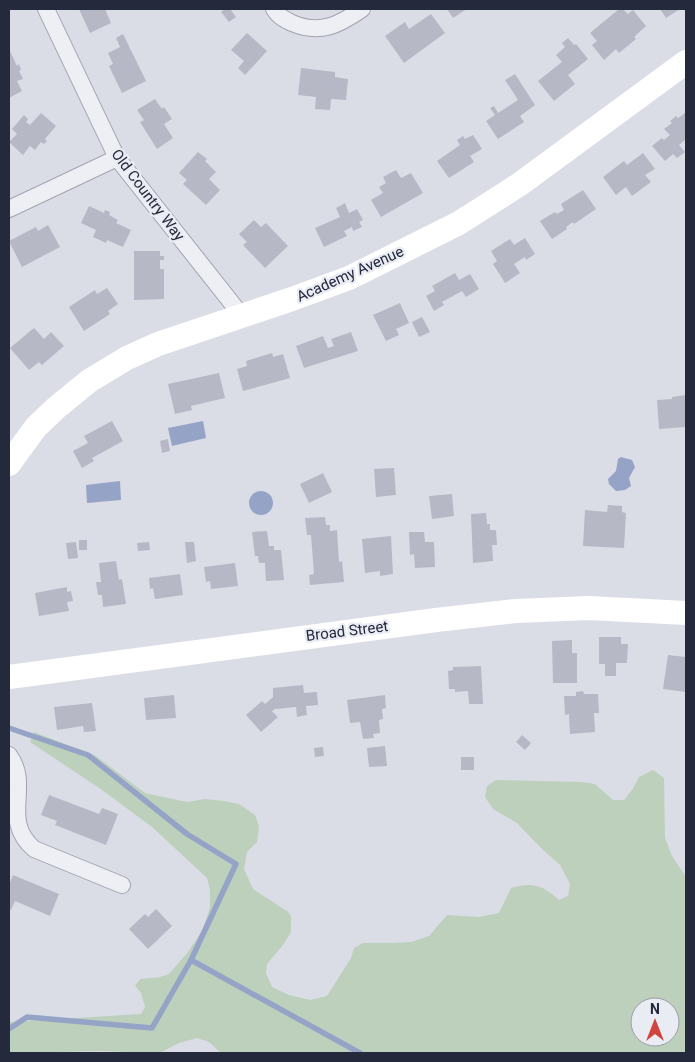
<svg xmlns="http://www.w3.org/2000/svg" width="695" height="1062" font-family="Roboto,sans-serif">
<rect width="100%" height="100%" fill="#dbdde6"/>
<path fill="#bdd0bc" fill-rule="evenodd" d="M34,732L96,756L145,793L187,802L205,799L224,801L239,804L255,815L259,826L257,842L247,852L244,869L253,889L287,911L291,916V932L283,945L267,964L266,973L272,987L289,995L310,1000L327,996L351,958L354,948L363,943H392L411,942L429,936L447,915L479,917L499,913L511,888C533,882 542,885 559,900L568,896L570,884L560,865L540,847L517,823L493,809L485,797L487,786L496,780L581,782L595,784L613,800H624L632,790L639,777L653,770L664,778L665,838L672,856L686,877V1053H221L209,1042L197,1038L179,1043L160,1053L100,1051L9,1053V1022L141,1014L145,1007L141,993L135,986L140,979L160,977L169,974L188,952L202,931L210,908V890L207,878L152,827L102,790L30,742ZM640,1007H670V1037H640Z"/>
<g fill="#95a3c7">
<polygon points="203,421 206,438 172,446 168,428"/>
<polygon points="621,457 632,460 635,467 629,478 631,486 625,490 616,491 609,484 608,479 616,471 618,459"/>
<polygon points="120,481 121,500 87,503 86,485"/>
<circle cx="261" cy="503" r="12"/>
</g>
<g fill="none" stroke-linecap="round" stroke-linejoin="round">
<g stroke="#95a3c7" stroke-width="5.5">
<polyline points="191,960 360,1053"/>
<polyline points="9,1029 27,1017 152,1028 191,960 236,864 187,834 88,755 9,728"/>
</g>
</g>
<g fill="#b6b8c6">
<polygon points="79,9 105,9 111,23 90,33"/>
<polygon points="225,9 230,9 236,17 229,22 221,12"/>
<polygon points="447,9 467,9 453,18"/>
<polygon points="619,9 623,9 628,14 633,10 646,26 634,37 636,39 619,53 616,49 604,60 592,45 597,41 590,33"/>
<polygon points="660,9 680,9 666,18"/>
<polygon points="431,14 445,33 404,63 385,36 405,22 409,29"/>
<polygon points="247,33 267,51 245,75 238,68 244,61 231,50"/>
<polygon points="123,34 146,81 122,93 109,66 113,64 108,53 120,47 116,38"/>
<polygon points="568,38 574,45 576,44 588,59 568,75 575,84 554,101 538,81 562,62 556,55 565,47 562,43"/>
<polygon points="9,49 17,66 19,64 21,70 19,71 23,79 17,81 22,91 9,98"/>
<polygon points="301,68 335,72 335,77 348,79 346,100 331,99 330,110 315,109 316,97 298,95"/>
<polygon points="515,74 535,105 520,116 524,122 498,139 486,121 495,115 490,108 494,106 498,113 518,100 505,80"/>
<polygon points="155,99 162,109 164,107 172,119 164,124 173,138 157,149 140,122 144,120 137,110"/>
<polygon points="41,113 56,126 45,139 47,141 44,144 41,142 35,150 30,146 23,155 9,142 17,134 12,129 24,115 28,119 26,122 30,125"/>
<polygon points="685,113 686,115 686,139 679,145 685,152 677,158 673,154 665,161 652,146 662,138 664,140 670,135 664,129 672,123 670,121 676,116 678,118"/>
<polygon points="473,135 482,149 470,156 474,162 449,178 437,161 460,145 457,140 463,136 465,139"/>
<polygon points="198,152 207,159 205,161 216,172 209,179 220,190 206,205 183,184 187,180 179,173"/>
<polygon points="643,153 655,169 645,175 651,182 632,196 626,187 616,195 603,177 624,161 627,165"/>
<polygon points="396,170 401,178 411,173 423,193 381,217 371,200 383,193 379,187 386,183 383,177"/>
<polygon points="583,190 596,209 574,224 573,222 566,227 567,229 552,239 540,221 555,212 557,214 564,210 561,204"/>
<polygon points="345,203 349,213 357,209 363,220 359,222 362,227 353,231 352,227 344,231 347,236 324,247 315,228 340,217 336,208"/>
<polygon points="89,206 104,213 105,210 110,212 109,215 118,220 116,223 131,230 123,247 107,240 106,243 93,237 96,230 81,223"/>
<polygon points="254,220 261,227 266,223 288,246 265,268 243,245 247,242 239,234"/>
<polygon points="48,225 60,247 22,267 9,241 36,227 38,231"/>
<polygon points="525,238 535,254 526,260 525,257 514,264 520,273 505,283 493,264 497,261 491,251 510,239 514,245"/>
<polygon points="134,251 160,251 160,256 164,256 164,260 160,260 160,269 164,269 164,299 134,300"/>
<polygon points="455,273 459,280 470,274 479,289 466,297 462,291 442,302 444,305 434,311 426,296 435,291 432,286"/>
<polygon points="107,288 118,304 108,311 110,314 84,331 69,307 95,290 97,294"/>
<polygon points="400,303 409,323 396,329 399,335 386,341 373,315"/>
<polygon points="422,317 430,332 419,337 412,322"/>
<polygon points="34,328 44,339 51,332 64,346 42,365 39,362 29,370 10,348"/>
<polygon points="351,332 358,351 304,368 296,346 323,336 328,348 334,346 331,339"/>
<polygon points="272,353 273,357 283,354 290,378 243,391 237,369 247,366 246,361"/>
<polygon points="219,373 225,398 191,406 192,410 175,414 168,384"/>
<polygon points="686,395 686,427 659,429 657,400 672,399 672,397"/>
<polygon points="112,421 123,441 92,458 94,461 82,468 73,451 88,443 84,436"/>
<polygon points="168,439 170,451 162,453 160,441"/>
<polygon points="394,468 396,495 376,497 374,469"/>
<polygon points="323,473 332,492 309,503 300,484"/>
<polygon points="452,494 454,516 432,519 429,496"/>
<polygon points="608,505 622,506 622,512 626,513 624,548 583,546 585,510 607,512"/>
<polygon points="486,513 487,524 490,524 490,530 496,530 497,545 492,545 493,561 473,563 471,514"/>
<polygon points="325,517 326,525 330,525 330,531 337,530 339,562 342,561 344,582 310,585 309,575 314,574 311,535 307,535 305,518"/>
<polygon points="267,531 269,546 274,546 274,550 281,550 284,580 266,581 265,563 259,563 258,556 255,556 252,532"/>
<polygon points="409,532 424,532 425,542 434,542 435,567 415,568 414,554 410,555"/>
<polygon points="391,536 393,574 380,576 380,571 365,573 362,539"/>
<rect x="79" y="540" width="8" height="10"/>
<polygon points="76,542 78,558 68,559 66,543"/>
<polygon points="149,542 150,550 138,551 137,543"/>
<polygon points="185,542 194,542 196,561 187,563"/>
<polygon points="116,561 119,580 122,579 126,604 103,607 102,595 98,595 96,582 101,582 99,563"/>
<polygon points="235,563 238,586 211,589 210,581 206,582 204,567"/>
<polygon points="180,574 183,595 155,599 153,588 150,589 149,578"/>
<polygon points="67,587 67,592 71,591 73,601 67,602 69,611 39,616 35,593"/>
<polygon points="599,637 621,637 621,644 628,644 627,663 616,663 616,676 605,676 605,664 599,664"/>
<polygon points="572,640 572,653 577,653 577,683 553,683 552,641"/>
<polygon points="668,655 686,657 686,692 663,689"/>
<polygon points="481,666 483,704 469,704 468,691 455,692 455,689 449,689 448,671 453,670 453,667"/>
<polygon points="303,685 304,693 317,692 318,705 306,706 307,715 297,717 296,707 275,709 272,711 278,717 261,732 246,715 262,701 265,704 273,697 273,688"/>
<polygon points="583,691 584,694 598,694 599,713 594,713 595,732 570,734 569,714 565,715 564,696 576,696 576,692"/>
<polygon points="174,695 176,718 146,720 144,698"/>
<polygon points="385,695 386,708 382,709 383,719 379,720 380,733 373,734 374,738 363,739 360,722 350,723 347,700"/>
<polygon points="92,703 96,731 84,732 83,726 57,730 54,707"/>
<polygon points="522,735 531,743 525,750 516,742"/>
<polygon points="385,746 387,766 369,767 367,748"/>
<polygon points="323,747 324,756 315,757 314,748"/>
<rect x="461" y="757" width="13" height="13"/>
<polygon points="49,795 99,814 102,808 118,814 106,845 55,825 57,821 41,815"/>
<polygon points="13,875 59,894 50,916 15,901 11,910 9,909 9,885"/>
<polygon points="156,909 172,926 148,949 129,929 145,914 148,917"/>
</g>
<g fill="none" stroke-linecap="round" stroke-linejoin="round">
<defs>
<g id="street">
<polyline points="46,9 117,158 242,316"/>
<path d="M274,9C279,17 284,19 292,23C320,35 339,25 362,9"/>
<polyline points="9,209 117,158"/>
<path d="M9,755C32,786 0,820 34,849L122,885"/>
</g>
</defs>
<use href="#street" stroke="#a1a3b0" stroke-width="18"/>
<use href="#street" stroke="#eeeff4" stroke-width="16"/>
<g stroke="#fff" stroke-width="24">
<polyline points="9,464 36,427 56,408 89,381 127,358 158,344 292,299 349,278 459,223 520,184 686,62"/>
<polyline points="9,677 436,620 516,611 589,608 686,613"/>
</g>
</g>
<g text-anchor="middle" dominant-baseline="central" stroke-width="4.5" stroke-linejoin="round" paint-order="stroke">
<g font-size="15" fill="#25293c" stroke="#eaecf4">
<text transform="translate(148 195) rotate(53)">Old Country Way</text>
<text transform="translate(350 274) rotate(-24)">Academy Avenue</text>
<text transform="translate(347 631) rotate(-7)">Broad Street</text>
</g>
</g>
<rect width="695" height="1062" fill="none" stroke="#25293c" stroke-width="20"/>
<g transform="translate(655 1022)"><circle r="24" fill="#eaecf4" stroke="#9b9eaa"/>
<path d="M0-4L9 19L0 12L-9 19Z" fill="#ce463d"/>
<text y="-8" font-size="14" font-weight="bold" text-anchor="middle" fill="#25293c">N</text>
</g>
</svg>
